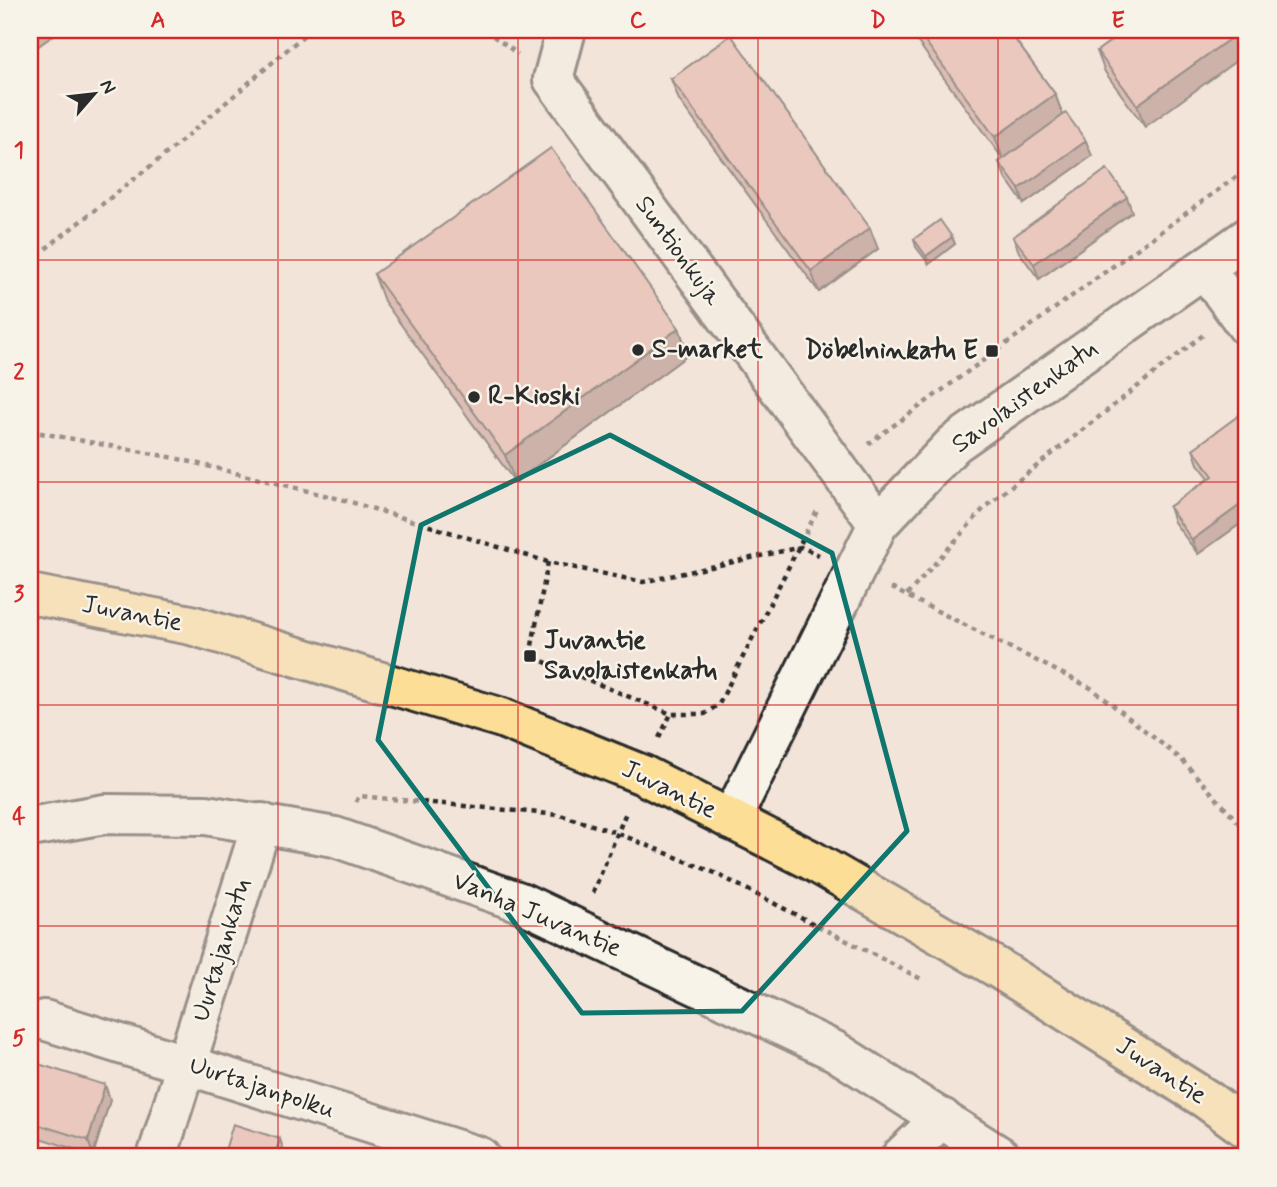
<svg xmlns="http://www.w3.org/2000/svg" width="1277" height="1187" font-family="Mynerve,sans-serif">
<rect width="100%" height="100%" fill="#f3e4d9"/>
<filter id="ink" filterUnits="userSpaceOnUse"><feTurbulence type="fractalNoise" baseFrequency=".0143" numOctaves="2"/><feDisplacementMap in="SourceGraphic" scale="14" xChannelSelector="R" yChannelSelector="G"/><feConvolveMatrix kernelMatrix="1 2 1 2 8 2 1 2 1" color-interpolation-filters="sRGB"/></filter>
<g filter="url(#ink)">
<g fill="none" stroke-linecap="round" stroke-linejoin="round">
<defs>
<g id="minor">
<polyline points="566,30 553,79 878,524"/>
<polyline points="1205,269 1247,326"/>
<polyline points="731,820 878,524 954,444 1247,238"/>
<polyline points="30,827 105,814 206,815 335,837 520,902 835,1051 1001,1157"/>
<polyline points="44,1020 480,1157"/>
<polyline points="157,1157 262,823"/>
<polyline points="901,1157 942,1118"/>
</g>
<polyline id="major" points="30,594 191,625 502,718 643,775 811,860 996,967 1206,1099 1247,1129"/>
</defs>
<use href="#minor" stroke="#2b2b2b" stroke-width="44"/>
<use href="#major" stroke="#2b2b2b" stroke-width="44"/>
<g stroke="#2b2b2b" stroke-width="4.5" stroke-dasharray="5 5" stroke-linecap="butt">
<polyline points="485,30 518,54"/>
<polyline points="605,37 614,30"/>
<polyline points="30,261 171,150 310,30"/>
<polyline points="30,431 175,458 344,500 548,562 643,582 801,547 819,555"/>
<polyline points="868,444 1247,169"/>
<polyline points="548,562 530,656 671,714 705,714 719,704 818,509"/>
<polyline points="891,588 1091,688 1181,759 1247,832"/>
<polyline points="907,595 986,506 1203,335"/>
<polyline points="659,738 671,714"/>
<polyline points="356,802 359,796 560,815 617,833 715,873 923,980"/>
<polyline points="593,893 627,810"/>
</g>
<use href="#minor" stroke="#f7f3e8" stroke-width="38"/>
<use href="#major" stroke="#fcde96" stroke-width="38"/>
</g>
<g fill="#c29088" stroke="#2b2b2b" stroke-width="2">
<polygon points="909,30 1008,30 1055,94 1063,116 1003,159"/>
<polygon points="1126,30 1145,127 1105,72 1097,51"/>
<polygon points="671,79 878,249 819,292 679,100"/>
<polygon points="1092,156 1024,204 1005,177 999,162"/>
<polygon points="1132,212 1039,279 1019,252 1013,237"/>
<polygon points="952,237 955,244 929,264 916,247 914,239"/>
<polygon points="374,274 679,328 688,355 515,482 384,301"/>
<polygon points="1247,421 1247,519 1198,554 1174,522 1169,507 1209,478 1198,464 1193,449"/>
<polygon points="30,1081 105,1085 110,1100 93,1155 30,1135"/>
</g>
<g fill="#9e756f" stroke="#2b2b2b" stroke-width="2">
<polygon points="30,30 61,30 30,52"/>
<polygon points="1242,30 1247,30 1247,53 1145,127 1137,105"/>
<polygon points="1055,94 1063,116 1003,159 995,137"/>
<polygon points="1086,141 1092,156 1024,204 1019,189"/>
<polygon points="1127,197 1132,212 1039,279 1034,264"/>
<polygon points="870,228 878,249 819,292 811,271"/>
<polygon points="952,237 955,244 929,264 926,256"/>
<polygon points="679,328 688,355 515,482 505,455"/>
<polygon points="1247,500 1247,519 1198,554 1192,540"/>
<polygon points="105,1085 110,1100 93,1155 88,1140"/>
<polygon points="280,1139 285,1154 284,1157 274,1157"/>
</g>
<g fill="#e1a79e" stroke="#2b2b2b" stroke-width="2">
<polygon points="917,30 1008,30 1055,94 995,137"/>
<polygon points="1126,30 1242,30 1137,105 1097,51"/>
<polygon points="731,35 870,228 811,271 671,79"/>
<polygon points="1066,113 1086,141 1019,189 999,162"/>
<polygon points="551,148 679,328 505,455 374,274"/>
<polygon points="1107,169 1127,197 1034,264 1013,237"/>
<polygon points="940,220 952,237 926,256 914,239"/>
<polygon points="1242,413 1247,421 1247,500 1192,540 1169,507 1213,476 1193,449"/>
<polygon points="35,1063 105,1085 88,1140 30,1122 30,1081"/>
<polygon points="233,1124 280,1139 274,1157 223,1157"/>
</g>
</g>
<path d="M0 0H1277V1187H0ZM610,435L832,553L907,831L742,1011L582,1013L378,740L421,525Z" fill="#f3e4d9" fill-opacity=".55" fill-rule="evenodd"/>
<path fill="none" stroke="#0f766e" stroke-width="5" stroke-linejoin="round" d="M610,435L832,553L907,831L742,1011L582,1013L378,740L421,525Z"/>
<path fill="none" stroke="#d62828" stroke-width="2" stroke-opacity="0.55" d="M278,30V1157M518,30V1157M758,30V1157M998,30V1157M30,260H1247M30,482H1247M30,705H1247M30,926H1247"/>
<g fill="#2b2b2b" stroke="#f7f3e8" stroke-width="2.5">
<circle cx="638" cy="350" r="7"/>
<rect x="985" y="344" width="14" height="14" rx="3.5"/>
<circle cx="474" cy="397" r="7"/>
<rect x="523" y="649" width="14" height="14" rx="3.5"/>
</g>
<g text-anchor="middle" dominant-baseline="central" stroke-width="5" stroke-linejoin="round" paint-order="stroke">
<g font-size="26" fill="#2b2b2b" stroke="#f7f3e8">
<text transform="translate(678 251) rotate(54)">Suntionkuja</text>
<text transform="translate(1025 397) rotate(-36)">Savolaistenkatu</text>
<text transform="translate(132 614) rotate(11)">Juvantie</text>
<text transform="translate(669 790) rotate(26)">Juvantie</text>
<text transform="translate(537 915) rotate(23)">Vanha Juvantie</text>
<text transform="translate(222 950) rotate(-73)">Uurtajankatu</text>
<text transform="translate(1161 1071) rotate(33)">Juvantie</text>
<text transform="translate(262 1088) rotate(18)">Uurtajanpolku</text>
</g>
<g font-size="26" font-weight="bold" fill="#2b2b2b" stroke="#f7f3e8" text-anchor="start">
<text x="652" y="350">S-market</text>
<text x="978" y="351" text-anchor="end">Döbelninkatu E</text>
<text x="488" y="397">R-Kioski</text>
<text x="544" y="641">Juvantie<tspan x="544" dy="30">Savolaistenkatu</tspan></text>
</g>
</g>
<rect width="1277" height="1187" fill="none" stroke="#f7f3e8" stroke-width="77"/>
<g transform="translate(94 94) rotate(62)" stroke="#f7f3e8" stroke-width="5" paint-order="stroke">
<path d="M0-5L12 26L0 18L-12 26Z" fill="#2b2b2b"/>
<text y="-10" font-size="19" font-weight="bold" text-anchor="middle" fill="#2b2b2b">N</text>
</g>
<rect x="38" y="38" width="1200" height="1110" fill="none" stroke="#d62828" stroke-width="2.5"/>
<g font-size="23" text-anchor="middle" font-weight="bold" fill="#d62828">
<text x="158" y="27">A</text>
<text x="398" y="27">B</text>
<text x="638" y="27">C</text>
<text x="878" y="27">D</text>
<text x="1118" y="27">E</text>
<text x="19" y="157">1</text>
<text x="19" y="379">2</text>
<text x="19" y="601">3</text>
<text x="19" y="823">4</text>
<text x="19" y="1045">5</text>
</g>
</svg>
